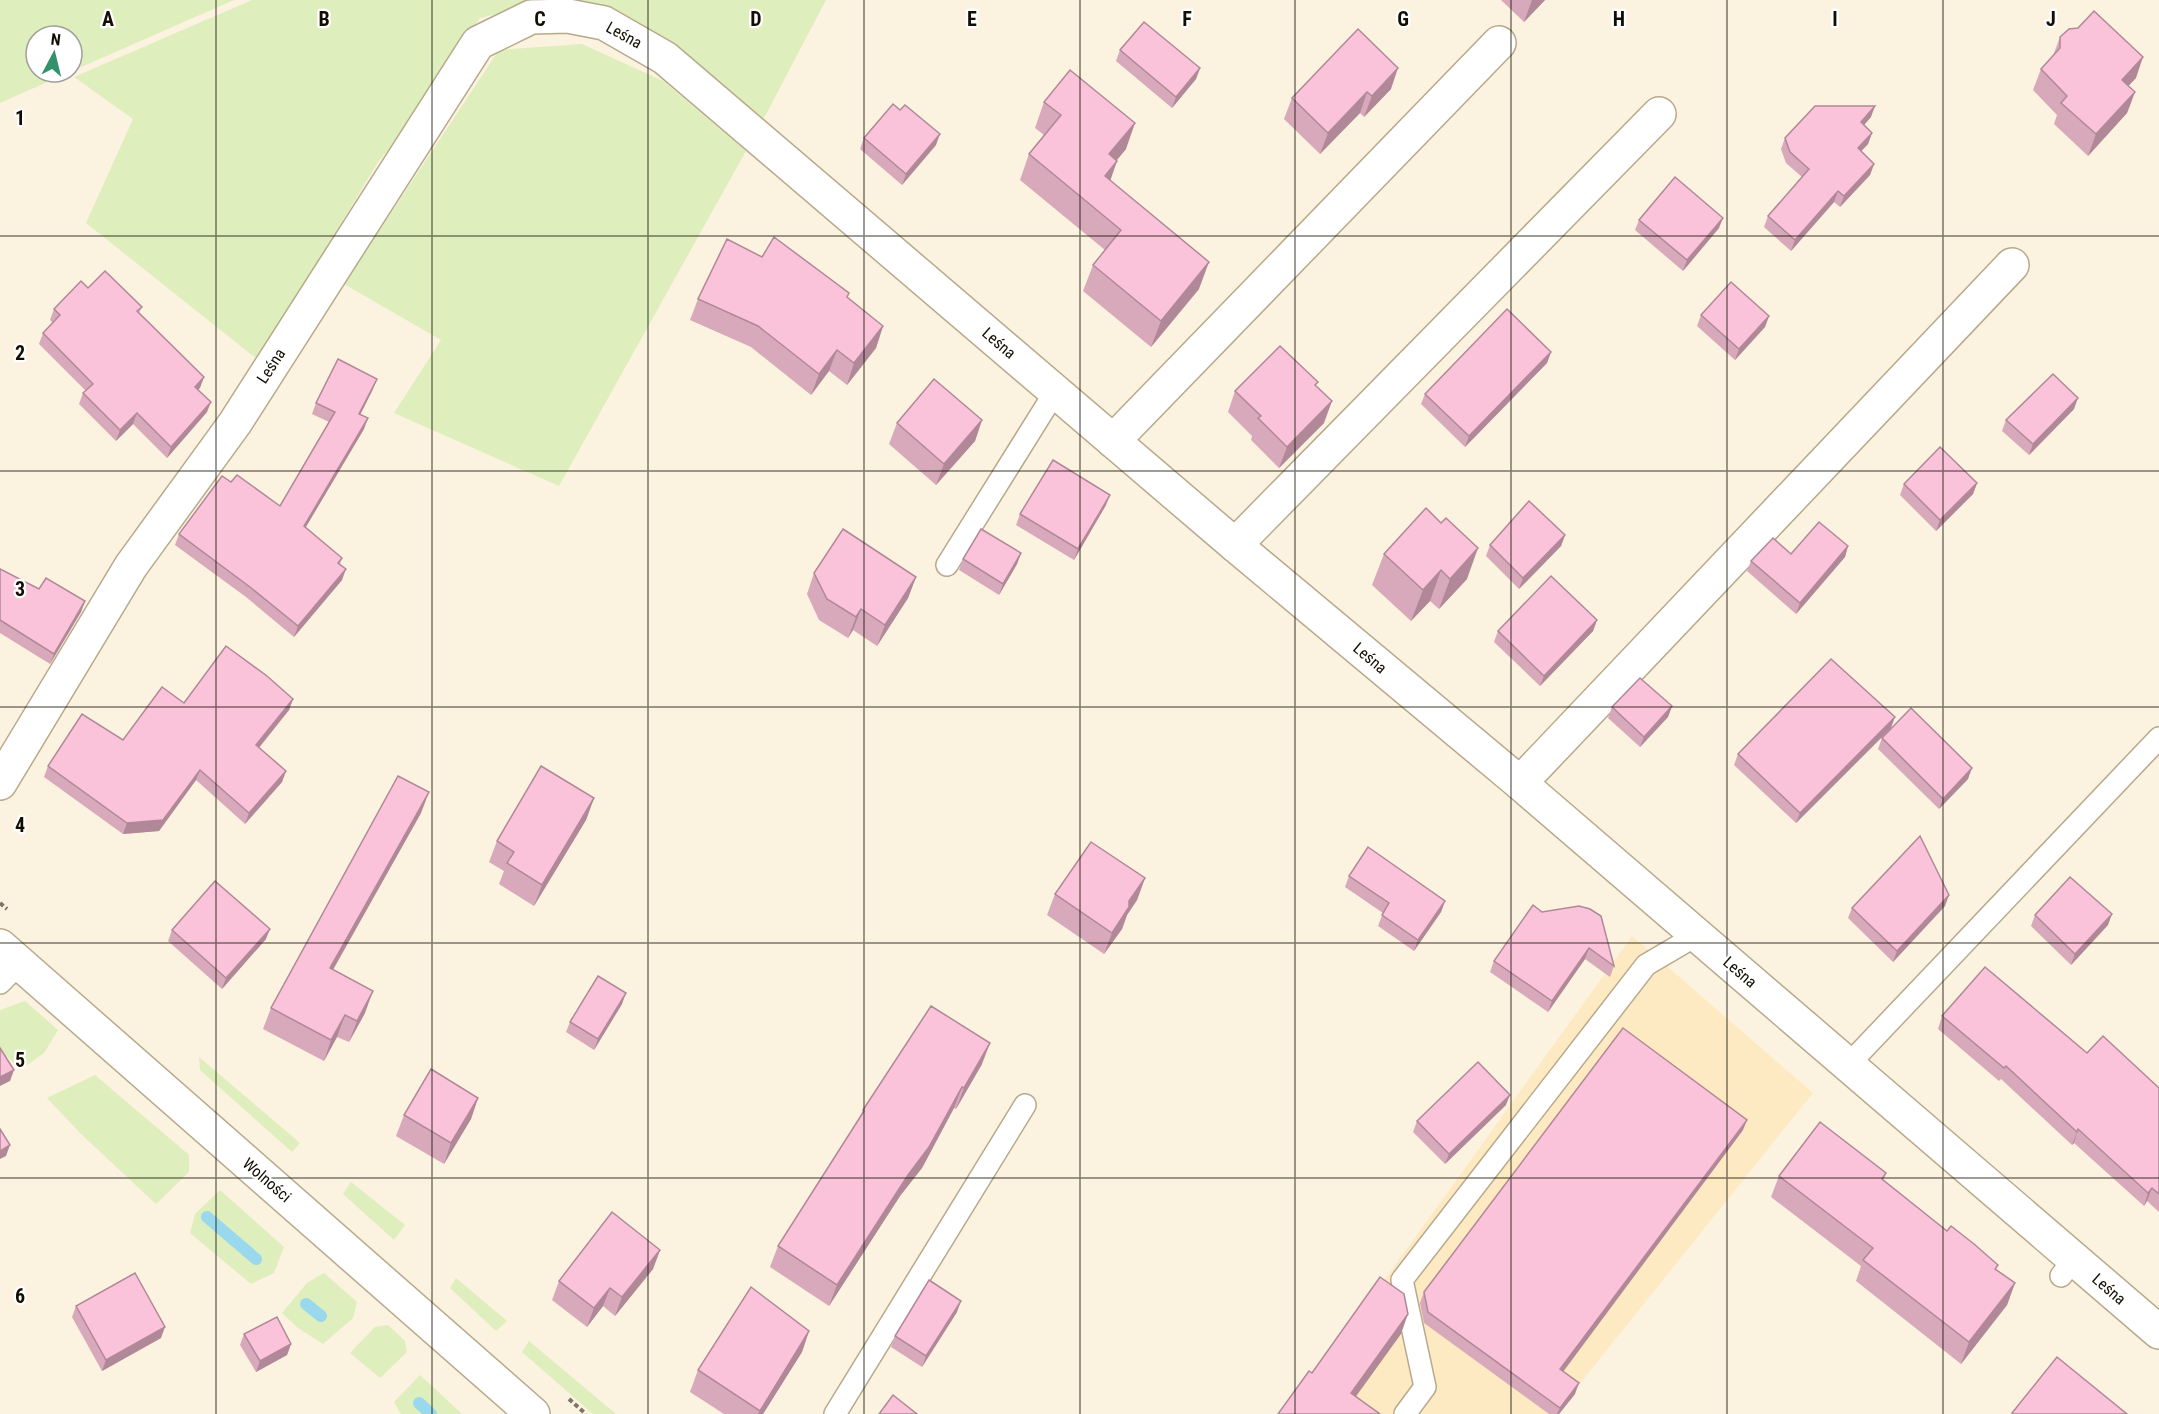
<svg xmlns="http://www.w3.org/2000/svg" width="2159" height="1414" font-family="'Roboto Condensed',sans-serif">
<rect width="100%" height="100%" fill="#fcf2e0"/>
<polygon fill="#fde9c2" points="1632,936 1813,1093 1573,1392 1559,1414 1288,1414"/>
<g fill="#dfeebd">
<polygon points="0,0 234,0 72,71 72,36 36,36 36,72 70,72 0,103"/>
<polygon points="252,0 826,0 761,124 549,2 480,18 400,136 378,162 278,328 257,359 86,223 133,119 74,77"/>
<polygon points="582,44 663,81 746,151 559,486 394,413 441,340 344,284 499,50"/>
<polygon points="25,1001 58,1030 44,1053 20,1070 0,1049 0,1010"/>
<polygon points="199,1057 300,1143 292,1152 200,1070"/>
<polygon points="95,1075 189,1155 189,1172 156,1204 81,1134 47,1098"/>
<polygon points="351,1182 405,1225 394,1240 343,1194"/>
<polygon points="220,1190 284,1247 274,1273 251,1284 190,1233 195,1214"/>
<polygon points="324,1273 357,1302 353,1318 323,1344 298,1328 282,1313 307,1283"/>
<polygon points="456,1278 507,1321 496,1331 450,1288"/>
<polygon points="388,1325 405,1341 407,1352 380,1378 350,1353 375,1327"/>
<polygon points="529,1341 616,1414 593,1414 522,1352"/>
<polygon points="420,1375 462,1414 401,1414 394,1402"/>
</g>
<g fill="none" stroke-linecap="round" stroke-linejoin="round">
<g stroke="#99d8ed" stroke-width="12">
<polyline points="207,1217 256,1259"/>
<polyline points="306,1304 321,1316"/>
<polyline points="419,1403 431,1414"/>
</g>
<defs>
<g id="service">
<polyline points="947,565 1055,392"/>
<polyline points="0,983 20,963"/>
<polyline points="1848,1065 2159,738"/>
<polyline points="2061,1276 2074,1259"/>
<polyline points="835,1414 1025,1105"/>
<polyline points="1405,1414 1425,1387 1402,1280 1646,965 1697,935"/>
</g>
<g id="minor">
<polyline points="1113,441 1499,43"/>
<polyline points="1235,545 1659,114"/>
<polyline points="0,783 131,566 235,423 478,43 531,17 568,16 604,23 665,58 1235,545 1520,783 2159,1332"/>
<polyline points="1520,783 2012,265"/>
</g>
<polyline id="tertiary" points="0,946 533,1414"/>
</defs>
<use href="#service" stroke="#b8a98b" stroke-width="24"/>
<use href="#minor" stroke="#b8a98b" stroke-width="36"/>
<use href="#tertiary" stroke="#b8a98b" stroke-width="36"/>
<g stroke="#7d7668" stroke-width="4" stroke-dasharray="4.5 3" stroke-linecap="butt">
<polyline points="0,903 7,909"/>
<polyline points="569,1399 586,1414"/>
</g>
<use href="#service" stroke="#fff" stroke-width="21"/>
<use href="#minor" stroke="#fff" stroke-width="33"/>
<use href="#tertiary" stroke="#fff" stroke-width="33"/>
</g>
<g fill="#d8a8bb">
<polygon points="1501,0 1545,0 1524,22"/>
<polygon points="2060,37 2136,78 2128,86 2135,92 2127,113 2088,156 2054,124 2057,115 2033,90 2041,69 2053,56"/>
<polygon points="1120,50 1200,68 1196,79 1172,108 1116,61"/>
<polygon points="1391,89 1364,117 1360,113 1320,154 1284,119 1292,98"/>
<polygon points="1044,102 1126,149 1117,160 1110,181 1199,289 1151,347 1083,291 1093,265 1105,250 1020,180 1029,154 1044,135 1035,128"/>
<polygon points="1871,117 1864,125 1872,133 1868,144 1861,151 1874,164 1870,175 1840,207 1834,202 1791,251 1764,227 1768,216 1802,177 1786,163 1781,149 1785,138"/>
<polygon points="864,138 936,145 902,185 860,149"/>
<polygon points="1639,220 1719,228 1683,271 1635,230"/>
<polygon points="762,257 848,298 883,326 876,348 847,385 829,371 811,395 751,347 690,320 698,299"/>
<polygon points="88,288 142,307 139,313 204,377 198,389 207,412 167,458 133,424 116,441 79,404 83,393 86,391 39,344 43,333 53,323 50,320 54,309"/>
<polygon points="1701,315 1769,316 1765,327 1735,360 1697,326"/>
<polygon points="1551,352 1547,363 1465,447 1421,404 1425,394"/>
<polygon points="1316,386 1324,423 1279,468 1251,440 1252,436 1228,412 1235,391"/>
<polygon points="373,389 360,415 364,429 305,528 342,558 340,564 342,580 294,637 246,597 175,545 179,534 231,482 280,506 329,422 312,414 316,403"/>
<polygon points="2074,409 2029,455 2002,431 2006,420"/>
<polygon points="982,420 975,441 936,485 889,444 897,423"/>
<polygon points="1977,483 1973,494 1936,531 1900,495 1904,484"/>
<polygon points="1106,505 1074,560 1016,525 1020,514"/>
<polygon points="1426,508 1467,579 1439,609 1430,601 1411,621 1372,585 1384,554"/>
<polygon points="1565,535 1561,546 1519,589 1486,556 1490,545"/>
<polygon points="1848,546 1845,557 1796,614 1747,571 1751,561"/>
<polygon points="1021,553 1017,564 999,595 959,570 963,559"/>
<polygon points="0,569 39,589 85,601 81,612 50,664 0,633"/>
<polygon points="814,573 916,577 908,598 877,646 853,630 848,638 819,620 807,594"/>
<polygon points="1597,620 1593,631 1540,686 1494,642 1498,631"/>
<polygon points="293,699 289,710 259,748 286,771 282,782 245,824 196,780 159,831 123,834 44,777 48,766 123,740 184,703"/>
<polygon points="1672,706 1668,717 1640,747 1608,718 1612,707"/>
<polygon points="1891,728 1796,823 1734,765 1738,754"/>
<polygon points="1882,738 1968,779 1939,809 1878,749"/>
<polygon points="594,798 586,820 534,906 499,884 504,871 489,862 497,841"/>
<polygon points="421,813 333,970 365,1013 349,1042 337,1037 324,1061 263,1029 271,1008"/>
<polygon points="1349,876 1445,901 1441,912 1414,951 1378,926 1383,913 1345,887"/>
<polygon points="1145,878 1137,900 1127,915 1122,929 1104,954 1047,915 1055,894"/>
<polygon points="1533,905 1614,966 1610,977 1585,959 1548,1012 1490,972 1494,961"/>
<polygon points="1945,906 1893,962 1848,918 1852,908"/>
<polygon points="2035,915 2108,925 2071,965 2031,926"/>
<polygon points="172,930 266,939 222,989 168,941"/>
<polygon points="622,1004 594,1050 566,1032 570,1022"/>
<polygon points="1942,1016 2087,1053 2159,1088 2159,1212 2147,1201 2144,1206 2074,1143 2072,1145 2001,1079 1999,1081 1938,1029"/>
<polygon points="982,1064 956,1109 954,1108 922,1168 900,1196 829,1306 770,1267 778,1246 860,1117 863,1110"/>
<polygon points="478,1098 471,1119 444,1164 396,1136 404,1115"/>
<polygon points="1506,1105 1445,1164 1413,1132 1417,1121"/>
<polygon points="1743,1130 1563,1371 1575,1394 1559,1414 1549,1414 1424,1323 1420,1303 1424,1292"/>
<polygon points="1886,1173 1883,1180 1947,1231 1998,1265 1996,1269 2015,1283 2007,1305 1961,1364 1856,1281 1861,1266 1771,1197 1779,1176"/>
<polygon points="660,1250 653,1269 615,1316 603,1306 587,1327 552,1300 559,1281"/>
<polygon points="76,1306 161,1338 102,1371 72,1317"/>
<polygon points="957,1312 922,1367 891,1347 895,1336"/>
<polygon points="809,1331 802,1352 763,1414 724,1414 690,1392 698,1370"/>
<polygon points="244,1334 291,1344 287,1355 256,1372 240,1345"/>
</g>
<g fill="#b08898">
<polygon points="1532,0 1545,0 1524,22"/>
<polygon points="2143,57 2136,78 2114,101 2122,80"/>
<polygon points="1200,68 1196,79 1172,108 1176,97"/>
<polygon points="1398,68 1391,89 1364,117 1372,96"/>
<polygon points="1367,92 1360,113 1320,154 1328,133"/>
<polygon points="2135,92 2127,113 2088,156 2096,134"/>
<polygon points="1875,106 1871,117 1857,133 1861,122"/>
<polygon points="1135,123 1126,149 1100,180 1109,154"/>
<polygon points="1872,133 1868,144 1854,159 1858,148"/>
<polygon points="940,134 936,145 902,185 906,174"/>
<polygon points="1117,161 1108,187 1105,176"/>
<polygon points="1874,164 1870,175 1840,207 1844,196"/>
<polygon points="1838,191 1834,202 1791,251 1795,240"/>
<polygon points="1723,218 1719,228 1683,271 1687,260"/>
<polygon points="1209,262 1199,289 1151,347 1161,321"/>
<polygon points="1769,316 1765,327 1735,360 1739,349"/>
<polygon points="883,326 876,348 847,385 854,363"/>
<polygon points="837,350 829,371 811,395 819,374"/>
<polygon points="1551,352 1547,363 1465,447 1469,436"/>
<polygon points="204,377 200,388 191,397 195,387"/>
<polygon points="377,379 373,389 355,425 359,414"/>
<polygon points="2078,398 2074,409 2029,455 2033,444"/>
<polygon points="1332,401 1324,423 1279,468 1287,447"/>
<polygon points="211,402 207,412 167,458 171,447"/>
<polygon points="137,413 133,424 116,441 120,430"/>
<polygon points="368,418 364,429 300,537 304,526"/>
<polygon points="982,420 975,441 936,485 944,464"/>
<polygon points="1977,483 1973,494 1936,531 1940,520"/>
<polygon points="1110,495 1106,505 1074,560 1078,549"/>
<polygon points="1565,535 1561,546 1519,589 1523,578"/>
<polygon points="1848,546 1845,557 1796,614 1800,603"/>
<polygon points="1478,548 1467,579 1439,609 1450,579"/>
<polygon points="1021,553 1017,564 999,595 1003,584"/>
<polygon points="346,569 342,580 294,637 298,626"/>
<polygon points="1441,570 1430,601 1411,621 1423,590"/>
<polygon points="916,577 908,598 877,646 885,625"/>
<polygon points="85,601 81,612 50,664 54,654"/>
<polygon points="861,609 853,630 848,638 856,617"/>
<polygon points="1597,620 1593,631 1540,686 1544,676"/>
<polygon points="293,699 289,710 252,756 256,745"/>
<polygon points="1672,706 1668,717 1640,747 1644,737"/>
<polygon points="1895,717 1891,728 1796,823 1800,813"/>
<polygon points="1972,768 1968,779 1939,809 1943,799"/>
<polygon points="200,770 196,780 159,831 123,834 127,823"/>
<polygon points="286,771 282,782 245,824 249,813"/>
<polygon points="429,792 421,813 322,989 330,968"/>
<polygon points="594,798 586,820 534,906 542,885"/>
<polygon points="1145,878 1137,900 1127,915 1122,929 1104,954 1112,933 1129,901"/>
<polygon points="1949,895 1945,906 1893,962 1897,951"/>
<polygon points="1445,901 1441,912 1414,951 1418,940"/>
<polygon points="2112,914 2108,925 2071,965 2075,954"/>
<polygon points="270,929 266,939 222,989 226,978"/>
<polygon points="1589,948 1585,959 1548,1012 1552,1001"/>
<polygon points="373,991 365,1013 349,1042 357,1021"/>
<polygon points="626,993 622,1004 594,1050 598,1039"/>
<polygon points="345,1015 337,1037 324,1061 331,1040"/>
<polygon points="990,1043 982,1064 956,1109 964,1088"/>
<polygon points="14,1070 10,1081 0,1086 0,1077"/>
<polygon points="962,1087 954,1108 922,1168 900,1196 829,1306 837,1285"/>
<polygon points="1510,1095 1506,1105 1445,1164 1449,1154"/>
<polygon points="478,1098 471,1119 444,1164 451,1143"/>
<polygon points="1747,1120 1743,1130 1557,1380 1560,1369"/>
<polygon points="2078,1129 2074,1143 2072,1145 2077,1132"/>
<polygon points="10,1145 6,1156 0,1159 0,1151"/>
<polygon points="2152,1188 2147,1201 2144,1206 2148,1193"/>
<polygon points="660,1250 653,1269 615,1316 622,1297"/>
<polygon points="2015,1283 2007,1305 1961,1364 1969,1342"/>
<polygon points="610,1288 603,1306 587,1327 594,1308"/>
<polygon points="961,1301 957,1312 922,1367 926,1356"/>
<polygon points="1408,1314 1401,1334 1344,1413 1351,1393"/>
<polygon points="165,1327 161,1338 102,1371 106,1360"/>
<polygon points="809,1331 802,1352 763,1414 758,1414"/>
<polygon points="291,1344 287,1355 256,1372 260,1361"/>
<polygon points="1579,1383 1575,1394 1559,1414 1557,1414 1560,1408"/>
</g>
<g fill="#fbc3d9" stroke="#b08898" stroke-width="1.5">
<polygon points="2094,11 2143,57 2122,80 2135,92 2096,134 2061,103 2067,96 2041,69 2060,48 2060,37 2069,29 2078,28"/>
<polygon points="1144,22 1200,68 1176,97 1120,50"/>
<polygon points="1358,29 1398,68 1372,96 1367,92 1328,133 1292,98"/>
<polygon points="1070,70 1135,123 1109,154 1117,161 1105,176 1209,262 1161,321 1093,265 1121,230 1029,154 1061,115 1044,102"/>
<polygon points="893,104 900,110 905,105 940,134 906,174 864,138"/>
<polygon points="1815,106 1875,106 1861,122 1872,133 1858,148 1874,164 1844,196 1838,191 1795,240 1768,216 1809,169 1790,152 1785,138"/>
<polygon points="1675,177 1723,218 1687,260 1639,220"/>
<polygon points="774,237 849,293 847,297 883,326 854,363 837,350 819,374 758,326 698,299 727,239 762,257"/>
<polygon points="105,271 142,307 137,311 204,377 195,387 211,402 171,447 137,413 120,430 83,393 93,384 43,333 60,315 54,309 81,281 88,288"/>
<polygon points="1731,282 1769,316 1739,349 1701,315"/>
<polygon points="1507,309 1551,352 1469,436 1425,394"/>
<polygon points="1280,346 1318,382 1315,385 1332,401 1287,447 1258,418 1261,416 1235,391"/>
<polygon points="338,359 377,379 359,414 368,418 304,526 342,558 338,563 346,569 298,626 250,587 179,534 222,476 231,482 237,475 280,506 335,412 316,403"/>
<polygon points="2053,374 2078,398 2033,444 2006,420"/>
<polygon points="934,379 982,420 944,464 897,423"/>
<polygon points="1940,447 1977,483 1940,520 1904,484"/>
<polygon points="1053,460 1110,495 1078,549 1020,514"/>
<polygon points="1529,501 1565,535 1523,578 1490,545"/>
<polygon points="1426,508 1441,523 1446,518 1478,548 1450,579 1441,570 1423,590 1384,554"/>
<polygon points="1819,522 1848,546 1800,603 1751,561 1773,538 1791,554"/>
<polygon points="843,529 916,577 885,625 861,609 856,617 827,599 814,573"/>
<polygon points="981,529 1021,553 1003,584 963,559"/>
<polygon points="0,569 39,589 46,578 85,601 54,654 0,620"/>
<polygon points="1551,576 1597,620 1544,676 1498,631"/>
<polygon points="226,646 267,676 293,699 256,745 286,771 249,813 200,770 163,820 127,823 48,766 82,714 123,740 162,687 184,703"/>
<polygon points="1831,659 1895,717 1800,813 1738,754"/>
<polygon points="1640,678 1672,706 1644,737 1612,707"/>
<polygon points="1911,708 1972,768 1943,799 1882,738"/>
<polygon points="541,766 594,798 542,885 507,863 514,852 497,841"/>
<polygon points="398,776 429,792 330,968 373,991 357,1021 345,1015 331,1040 271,1008"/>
<polygon points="1920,836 1949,895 1897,951 1852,908"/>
<polygon points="1091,842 1145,878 1129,901 1129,907 1112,933 1055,894"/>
<polygon points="1368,847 1445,901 1418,940 1382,915 1389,903 1349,876"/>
<polygon points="2070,877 2112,914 2075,954 2035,915"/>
<polygon points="215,881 270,929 226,978 172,930"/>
<polygon points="1533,905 1542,912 1579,906 1590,909 1601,916 1614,966 1589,948 1552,1001 1494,961"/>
<polygon points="1985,967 2087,1053 2103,1036 2159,1088 2159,1194 2152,1188 2148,1193 2078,1129 2077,1132 2006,1066 2004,1068 1942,1016"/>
<polygon points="598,976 626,993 598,1039 570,1022"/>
<polygon points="931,1006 990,1043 964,1088 962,1087 929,1147 908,1175 837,1285 778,1246 864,1111 863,1110"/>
<polygon points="1623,1028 1747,1120 1560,1369 1579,1383 1560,1408 1428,1312 1424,1292"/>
<polygon points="0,1048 14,1070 0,1077"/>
<polygon points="1478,1062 1510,1095 1449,1154 1417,1121"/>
<polygon points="431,1069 478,1098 451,1143 404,1115"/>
<polygon points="1820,1122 1886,1173 1882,1179 1947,1231 1951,1226 1974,1244 1998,1265 1995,1269 2015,1283 1969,1342 1863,1260 1873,1248 1779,1176"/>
<polygon points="0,1129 10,1145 0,1151"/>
<polygon points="612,1212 660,1250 622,1297 610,1288 594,1308 559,1281"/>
<polygon points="135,1273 165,1327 106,1360 76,1306"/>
<polygon points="1380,1277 1404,1294 1408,1314 1351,1393 1380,1414 1278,1414 1309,1371 1312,1373"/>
<polygon points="929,1280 961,1301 926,1356 895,1336"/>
<polygon points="751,1287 809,1331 760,1411 698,1370"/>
<polygon points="277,1317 291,1344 260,1361 244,1334"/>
<polygon points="2057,1357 2127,1414 2014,1414 2012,1413"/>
<polygon points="893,1395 917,1414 879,1414"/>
</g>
<path fill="none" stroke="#130e04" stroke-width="1.5" stroke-opacity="0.55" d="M216,0V1414M432,0V1414M648,0V1414M864,0V1414M1080,0V1414M1295,0V1414M1511,0V1414M1727,0V1414M1943,0V1414M0,236H2159M0,471H2159M0,707H2159M0,943H2159M0,1178H2159"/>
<g text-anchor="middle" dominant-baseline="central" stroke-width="4.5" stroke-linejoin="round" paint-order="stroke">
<g font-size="16" fill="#130e04" stroke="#fff">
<text transform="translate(624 35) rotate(29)">Leśna</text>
<text transform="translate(999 343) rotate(41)">Leśna</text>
<text transform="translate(271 366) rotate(-57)">Leśna</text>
<text transform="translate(1370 658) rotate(40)">Leśna</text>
<text transform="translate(1740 972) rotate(41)">Leśna</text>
<text transform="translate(267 1180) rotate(41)">Wolności</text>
<text transform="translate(2109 1289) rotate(41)">Leśna</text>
</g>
</g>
<g font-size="20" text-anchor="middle" font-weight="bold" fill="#130e04" stroke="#fff" stroke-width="4.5" stroke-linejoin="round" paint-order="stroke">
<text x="108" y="26">A</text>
<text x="324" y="26">B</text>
<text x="540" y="26">C</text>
<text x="756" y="26">D</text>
<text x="972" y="26">E</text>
<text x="1187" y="26">F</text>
<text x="1403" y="26">G</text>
<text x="1619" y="26">H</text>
<text x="1835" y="26">I</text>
<text x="2051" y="26">J</text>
<text x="20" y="125">1</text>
<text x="20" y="360">2</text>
<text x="20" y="596">3</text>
<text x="20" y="832">4</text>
<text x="20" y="1067">5</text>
<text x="20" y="1303">6</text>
</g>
<g transform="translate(54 54) rotate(7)"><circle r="28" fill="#ffffff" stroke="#a19f9b" stroke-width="1.5"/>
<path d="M0-4.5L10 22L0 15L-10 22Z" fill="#33926b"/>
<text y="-9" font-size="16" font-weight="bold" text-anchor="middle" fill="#130e04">N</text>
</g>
</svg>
